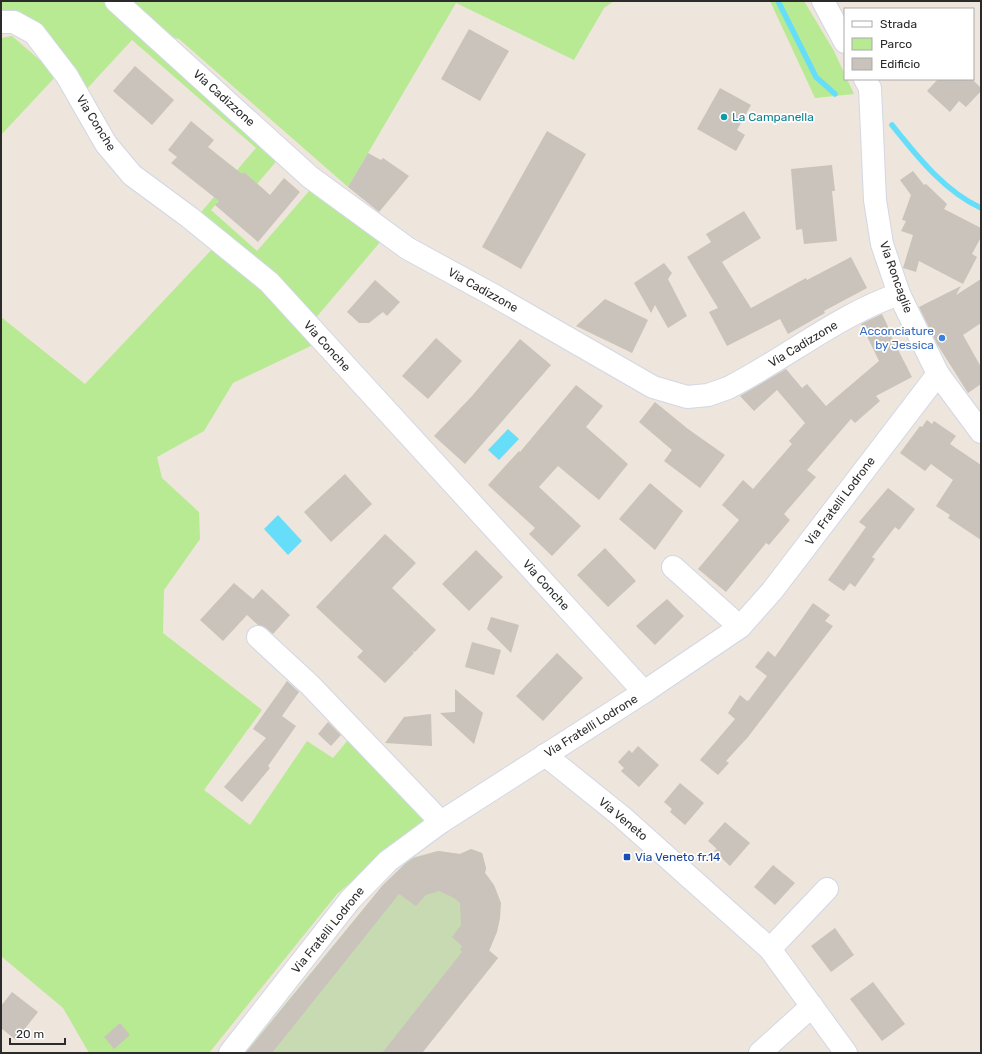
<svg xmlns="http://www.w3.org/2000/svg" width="982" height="1054" font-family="Rubik,sans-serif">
<rect width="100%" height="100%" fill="#eee5dc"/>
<g fill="#b8ea94">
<polygon points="1,1 104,1 280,157 257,184 244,172 211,210 257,251 310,190 381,241 314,320 196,218 256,148 132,40 83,93 32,25 1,18"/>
<polygon points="119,1 614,1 604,8 574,60 456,3 348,187 179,39 162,35"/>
<polygon points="770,1 804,1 834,51 845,75 845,79 847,79 854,94 815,98"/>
<polygon points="12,36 57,75 1,135 1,38"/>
<polygon points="216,245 317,343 233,383 204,431 157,457 162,478 199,512 200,539 164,590 163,633 262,710 204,790 250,825 307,741 333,758 352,735 428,817 337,894 209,1053 89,1053 63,1008 1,956 1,317 85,384"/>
</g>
<path fill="#c8dab2" d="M471,849L482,853L486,868L485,873C507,900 502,921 489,950L498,958L422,1053H245L383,885L411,858L438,851L460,854Z"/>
<g fill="#66def9">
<polygon points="508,429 519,439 499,460 488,450"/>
<polygon points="278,515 302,541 288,555 264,529"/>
</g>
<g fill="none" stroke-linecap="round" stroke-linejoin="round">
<g stroke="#66def9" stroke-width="5.5">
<polyline points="778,1 816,77 835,94"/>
<path d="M892,125C917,156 944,191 981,208"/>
</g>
</g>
<g fill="#c9c3bb">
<polygon points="469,29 509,51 480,101 441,79"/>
<polygon points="135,66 174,100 152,125 113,91"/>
<polygon points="938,79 972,79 981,88 981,91 966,107 959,101 950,112 927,91"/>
<polygon points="720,88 751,105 737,130 745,135 736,151 697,129"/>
<polygon points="191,121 214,140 208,147 242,174 244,172 270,195 284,178 300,192 258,242 215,205 219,201 171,163 177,157 168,150"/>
<polygon points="547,131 586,154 521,269 482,247"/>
<polygon points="368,153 381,160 383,158 409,176 379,212 348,187"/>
<polygon points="832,165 835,191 832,191 837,241 804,244 802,229 796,230 791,169"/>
<polygon points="913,171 924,185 926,184 947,204 944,209 981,228 981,237 972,254 977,257 963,284 919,261 916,272 903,268 913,235 901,231 906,221 902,220 911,195 900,180"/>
<polygon points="744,211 761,238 722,262 751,308 806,278 807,280 851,257 867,288 824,311 825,313 788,334 780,319 727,346 709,312 718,308 687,257 711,242 706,234"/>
<polygon points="664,263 672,273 668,279 687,316 668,328 655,305 651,313 634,283"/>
<polygon points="981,279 981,323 963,335 981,367 981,384 968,393 937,344 919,307 961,286 956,295"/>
<polygon points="375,280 400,302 387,316 383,312 369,323 359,323 347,312"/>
<polygon points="605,299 648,320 632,353 576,326"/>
<polygon points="882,314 891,333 890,334 912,377 876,396 880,401 855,423 851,419 807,470 816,477 784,514 790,520 769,545 766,543 726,592 698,569 739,520 722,505 743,480 753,489 792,444 789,441 805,423 777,390 754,411 740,396 786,369 802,388 807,384 826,406 879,361 861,324"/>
<polygon points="436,338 462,361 428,399 402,376"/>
<polygon points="520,339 551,365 465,464 434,436 472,396"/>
<polygon points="576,385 603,406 586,427 628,464 599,500 558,466 539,487 581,526 552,556 529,534 535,528 488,485 519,451 520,452"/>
<polygon points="655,402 688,429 725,455 700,488 664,461 672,450 639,422"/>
<polygon points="927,420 932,424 934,421 956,436 950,444 981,465 981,540 948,518 950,515 936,506 953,480 931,464 925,471 900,453 920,426 922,427"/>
<polygon points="345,474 372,504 331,542 304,512"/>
<polygon points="650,483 683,511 655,550 619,519"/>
<polygon points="888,488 915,509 899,530 895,527 872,557 875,559 855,587 850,583 844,591 828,580 866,527 859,522"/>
<polygon points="385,534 416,563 392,588 436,630 415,652 412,651 414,653 385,683 357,657 363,651 316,607"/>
<polygon points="605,548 636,581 608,607 577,575"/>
<polygon points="476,550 503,577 469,611 442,584"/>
<polygon points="234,583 253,599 262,589 290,615 273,634 266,628 258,625 247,615 223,641 200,620"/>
<polygon points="667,599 684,616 655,645 636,626"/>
<polygon points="813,603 830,615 825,621 833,626 748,737 726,761 729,763 718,775 700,760 735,719 728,713 740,695 747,701 749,700 767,676 755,667 768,651 775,657"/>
<polygon points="491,617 519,625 511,653 487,629"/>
<polygon points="472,642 501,650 494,675 465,667"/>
<polygon points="557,653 583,678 543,721 516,696"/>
<polygon points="287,681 299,692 282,716 296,726 268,766 270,768 242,802 224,787 266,738 253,729"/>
<polygon points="455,689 483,713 474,744 440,713 455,712"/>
<polygon points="431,714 432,746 385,743 404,717"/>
<polygon points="328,722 341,735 331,746 318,734"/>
<polygon points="638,746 659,765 639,787 621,771 624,768 618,762 629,750 632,753"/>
<polygon points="680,783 704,803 685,825 670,812 672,809 664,802"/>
<polygon points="725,822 750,843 730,866 714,851 717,849 708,841"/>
<polygon points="471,849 482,853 486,868 485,873 494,885 501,903 500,918 497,932 489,951 498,958 422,1053 382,1053 462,952 460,950 462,946 452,937 461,925 460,903 454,898 439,891 426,895 416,906 399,894 272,1053 246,1053 383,885 405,864 414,858 438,851 460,854"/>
<polygon points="773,865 795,883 775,905 754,887"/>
<polygon points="835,928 854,955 831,972 811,946"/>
<polygon points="873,982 905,1024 882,1041 850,999"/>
<polygon points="12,992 38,1012 16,1040 1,1028 1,1006"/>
<polygon points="120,1023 130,1035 114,1049 104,1037"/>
</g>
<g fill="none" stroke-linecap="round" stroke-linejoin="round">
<defs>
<g id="minor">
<path d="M116,1L310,177L407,248L493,295L653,387L687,397L708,395L728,388C785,359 838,315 899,294"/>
<polyline points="823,1 845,42"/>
<polyline points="1,22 14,22 34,33 67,76 106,144 132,175 189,217 269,282 644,692"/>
<polyline points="865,79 870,88 875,200 882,244 899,294 938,374 981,432"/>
<polyline points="673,567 740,627"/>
<polyline points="258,637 310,685 441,822"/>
<polyline points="545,755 621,816 770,949 846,1053"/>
<polyline points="770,949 827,889"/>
<polyline points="230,1053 350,900 388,861 441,822 644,692 740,627 772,591 938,374"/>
<polyline points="760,1053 812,1006"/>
</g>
</defs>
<use href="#minor" stroke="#d1d7e5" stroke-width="24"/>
<use href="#minor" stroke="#fff" stroke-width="22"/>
</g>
<circle fill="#0f9aa8" stroke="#fff" stroke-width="1.5" cx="724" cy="117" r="4"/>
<circle fill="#3f7fe0" stroke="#fff" stroke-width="1.5" cx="942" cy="338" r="4"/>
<rect fill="#1a4fb4" stroke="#fff" stroke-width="1.5" x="623" y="853" width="8" height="8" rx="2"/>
<g text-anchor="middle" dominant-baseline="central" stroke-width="3.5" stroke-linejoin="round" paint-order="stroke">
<g font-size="12" fill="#2b2b2b" stroke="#fff">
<text transform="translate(224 98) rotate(42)">Via Cadizzone</text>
<text transform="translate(96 123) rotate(58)">Via Conche</text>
<text transform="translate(896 277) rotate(70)">Via Roncaglie</text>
<text transform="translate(483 290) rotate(29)">Via Cadizzone</text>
<text transform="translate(803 344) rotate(-31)">Via Cadizzone</text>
<text transform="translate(327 346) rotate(48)">Via Conche</text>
<text transform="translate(840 501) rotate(-53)">Via Fratelli Lodrone</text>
<text transform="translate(546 585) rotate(48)">Via Conche</text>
<text transform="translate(591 726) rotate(-32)">Via Fratelli Lodrone</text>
<text transform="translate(623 819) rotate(40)">Via Veneto</text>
<text transform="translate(328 930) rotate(-51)">Via Fratelli Lodrone</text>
</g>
<g font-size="12" fill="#0d838f" stroke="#fff" text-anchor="start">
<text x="732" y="117">La Campanella</text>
</g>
<g font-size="12" fill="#366cbe" stroke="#fff" text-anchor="end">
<text x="934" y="331">Acconciature<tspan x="934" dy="14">by Jessica</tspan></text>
</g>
<g font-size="12" fill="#164399" stroke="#fff" text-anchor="start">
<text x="635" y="857">Via Veneto fr.14</text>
</g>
</g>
<rect width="982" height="1054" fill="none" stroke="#2b2b2b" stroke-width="4"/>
<rect x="844" y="8" width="130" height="72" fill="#ffffff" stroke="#aaaaaa"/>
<rect x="852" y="21" width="20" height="6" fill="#ffffff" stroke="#aaaaaa"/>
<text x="880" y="28" font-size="12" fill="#2b2b2b">Strada</text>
<rect x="852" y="38" width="20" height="12" fill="#b8ea94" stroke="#aaaaaa"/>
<text x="880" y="48" font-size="12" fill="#2b2b2b">Parco</text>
<rect x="852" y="58" width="20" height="12" fill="#c9c3bb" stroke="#aaaaaa"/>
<text x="880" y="68" font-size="12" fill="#2b2b2b">Edificio</text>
<path d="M10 1038v6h55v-6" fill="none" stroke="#2b2b2b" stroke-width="2"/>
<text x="16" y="1038" font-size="12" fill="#2b2b2b" stroke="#ffffff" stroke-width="3" paint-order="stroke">20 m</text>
</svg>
